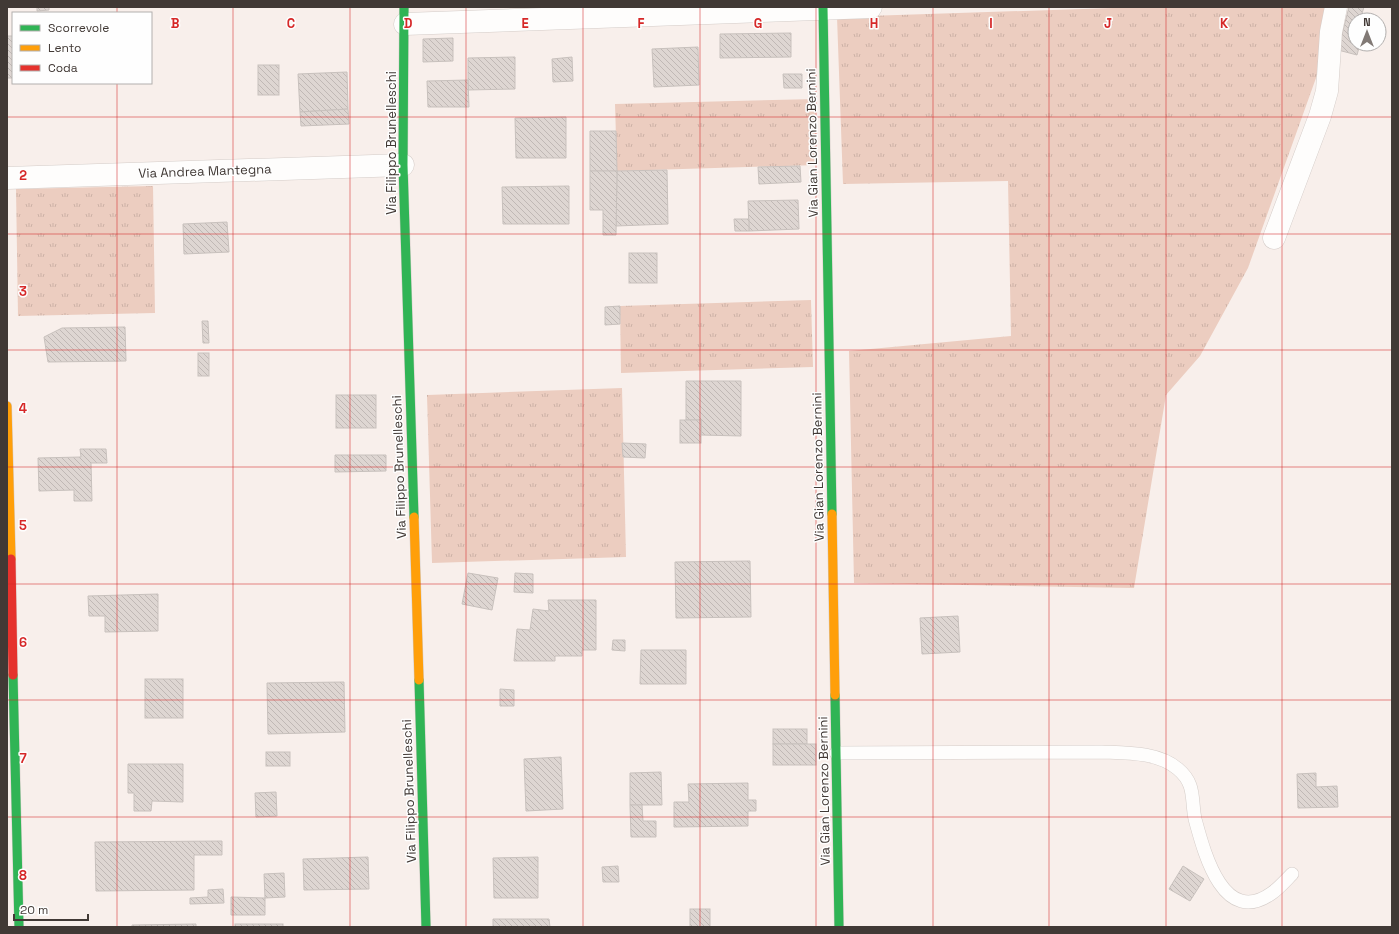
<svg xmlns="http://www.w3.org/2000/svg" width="1399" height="934" font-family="'Space Grotesk',sans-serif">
<defs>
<pattern id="grass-tufts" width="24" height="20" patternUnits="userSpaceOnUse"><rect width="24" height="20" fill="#eccdc0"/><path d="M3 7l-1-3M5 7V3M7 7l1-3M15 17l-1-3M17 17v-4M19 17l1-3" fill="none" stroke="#ccb1a6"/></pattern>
<pattern id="building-back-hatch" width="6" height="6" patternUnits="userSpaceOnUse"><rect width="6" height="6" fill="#ded6d2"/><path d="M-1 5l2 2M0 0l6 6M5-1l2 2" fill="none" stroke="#c0b8b5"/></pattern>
</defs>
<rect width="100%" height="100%" fill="#f8efeb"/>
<g fill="url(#grass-tufts)">
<polygon points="1142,7 1326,7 1321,64 1248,268 1200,356 1166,395 1134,588 854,583 849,351 1011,336 1008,181 843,184 837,17"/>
<polygon points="815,99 817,165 617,171 615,104"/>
<polygon points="153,186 155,313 18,316 16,189"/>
<polygon points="811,300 813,367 621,373 620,306"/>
<polygon points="622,388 626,557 432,563 427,395"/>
</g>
<g fill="url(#building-back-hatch)" stroke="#c8c1bd">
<polygon points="37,7 49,7 49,10 37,11"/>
<polygon points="1349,7 1364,7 1360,20 1355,20 1355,44 1360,44 1357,55 1338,50"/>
<polygon points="791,33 791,57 720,58 720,34"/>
<rect x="7" y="36" width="6" height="42"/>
<polygon points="453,38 453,61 423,62 423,39"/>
<polygon points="698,47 699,85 654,87 652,49"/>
<polygon points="515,57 515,89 468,90 468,58"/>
<polygon points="572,57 573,81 553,82 552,59"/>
<rect x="258" y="65" width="21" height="30"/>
<polygon points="347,72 348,109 300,112 298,74"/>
<polygon points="783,74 802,74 802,88 784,88"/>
<polygon points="468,80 469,107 428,107 427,81"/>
<polygon points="348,109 349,124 301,126 300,112"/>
<polygon points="566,117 566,158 516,158 515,118"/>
<polygon points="590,131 616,131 617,171 590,171"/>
<polygon points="800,166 801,182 759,184 758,167"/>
<polygon points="667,170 668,224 616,226 617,171"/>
<polygon points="590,171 617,171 616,235 603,235 603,210 590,210"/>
<polygon points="569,186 569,224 503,224 502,187"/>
<polygon points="798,200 799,229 749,231 748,201"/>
<polygon points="734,219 749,219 749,231 735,231"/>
<polygon points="227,222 229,252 184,254 183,224"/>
<rect x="629" y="253" width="28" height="30"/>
<polygon points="620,306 620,324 605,325 605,307"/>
<polygon points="202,321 208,321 209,343 203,343"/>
<polygon points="125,327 126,361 48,362 44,337 62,328"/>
<rect x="198" y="353" width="11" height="23"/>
<polygon points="686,381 741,381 741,436 701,435 701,420 686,420"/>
<rect x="336" y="395" width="40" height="33"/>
<rect x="680" y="420" width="21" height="23"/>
<polygon points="622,443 646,444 645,458 623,457"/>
<polygon points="80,449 106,449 107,463 91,463 92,501 74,501 74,490 39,491 38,458 81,457"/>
<polygon points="335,455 386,455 386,471 335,472"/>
<polygon points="750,561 751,617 676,618 675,562"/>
<polygon points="468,573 498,578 492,610 462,604"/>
<polygon points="515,573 533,574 533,593 514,592"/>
<polygon points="158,594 158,631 105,632 105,616 89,616 88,596"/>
<polygon points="548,600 596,600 596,650 582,650 582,656 555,656 555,661 514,661 517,629 530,630 533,609 549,611"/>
<polygon points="958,616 960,652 922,654 920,618"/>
<polygon points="613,640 625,640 625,651 612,650"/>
<polygon points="641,650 686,650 686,684 640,684"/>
<rect x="145" y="679" width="38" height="39"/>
<polygon points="344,682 345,732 268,734 267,683"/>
<polygon points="500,689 514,690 514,706 500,706"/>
<rect x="773" y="729" width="34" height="15"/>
<rect x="773" y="744" width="43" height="21"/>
<rect x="266" y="752" width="24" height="14"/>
<polygon points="561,757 563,809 526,811 524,759"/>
<polygon points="128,764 183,764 183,802 152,801 151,811 134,811 134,793 128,793"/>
<polygon points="661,772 662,805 630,805 630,773"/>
<polygon points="1316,773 1316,787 1337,786 1338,807 1298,808 1297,774"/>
<polygon points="748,783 748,800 756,800 756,811 748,811 748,826 674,827 674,802 689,802 688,784"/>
<polygon points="276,792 277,816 256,817 255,793"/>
<polygon points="630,805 642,805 643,821 656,821 656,837 631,837"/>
<polygon points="222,841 222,855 194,855 194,890 96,891 95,842"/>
<polygon points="368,857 369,889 304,890 303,859"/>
<polygon points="538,857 538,898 494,898 493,858"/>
<polygon points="618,866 619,882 603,882 602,867"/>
<polygon points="1183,866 1204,879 1190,901 1169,889"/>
<polygon points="284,873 285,897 265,898 264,874"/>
<polygon points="223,889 224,903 190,904 190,898 208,897 208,890"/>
<polygon points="231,897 265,898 265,915 231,915"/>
<rect x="690" y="909" width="20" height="18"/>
<polygon points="493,919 549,919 550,927 493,927"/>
<polygon points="196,924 196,927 132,927 132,925"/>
<rect x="235" y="924" width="48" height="3"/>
</g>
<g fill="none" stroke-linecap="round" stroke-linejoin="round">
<defs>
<path id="lane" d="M836,753L1102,752C1126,753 1158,752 1178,769C1196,784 1191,799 1195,819C1204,852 1223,928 1272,893C1279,888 1286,880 1292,874"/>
<g id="street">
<polyline points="405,24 871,7"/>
<polyline points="7,178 403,165"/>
<polyline points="1274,238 1320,116 1327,91 1331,32 1336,7"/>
</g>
<g id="fast">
<polyline points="404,7 403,165 414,517"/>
<polyline points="823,7 832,514"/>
<polyline points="13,675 19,927"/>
<polyline points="419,680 426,927"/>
<polyline points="835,695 839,927"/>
</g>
<g id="slow">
<polyline points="7,406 11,559"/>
<polyline points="832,514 835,695"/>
<polyline points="414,517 419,680"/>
</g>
<polyline id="jam" points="11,559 13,675"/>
</defs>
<use href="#lane" stroke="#d4ccc8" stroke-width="14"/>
<use href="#street" stroke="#d4ccc8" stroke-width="23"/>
<use href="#fast" stroke="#d4ccc8" stroke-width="10"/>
<use href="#slow" stroke="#d4ccc8" stroke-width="10"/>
<use href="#jam" stroke="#d4ccc8" stroke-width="10"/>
<use href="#lane" stroke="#fefdfc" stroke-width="13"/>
<use href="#street" stroke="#fefdfc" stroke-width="22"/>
<use href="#fast" stroke="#30b455" stroke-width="9"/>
<use href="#slow" stroke="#ff9f0a" stroke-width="9"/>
<use href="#jam" stroke="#e5322d" stroke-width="9"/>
</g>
<path fill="none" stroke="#d62828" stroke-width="1" stroke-opacity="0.55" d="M117,7V13M233,7V927M350,7V927M466,7V927M583,7V927M700,7V927M816,7V927M933,7V927M1049,7V927M1166,7V927M1282,7V927M117,83V927M7,117H1392M7,234H1392M7,350H1392M7,467H1392M7,584H1392M7,700H1392M7,817H1392"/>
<g text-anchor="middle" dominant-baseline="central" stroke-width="3" stroke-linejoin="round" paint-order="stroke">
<g font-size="13" fill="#413935" stroke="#fefefe">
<text transform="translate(391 143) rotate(-90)">Via Filippo Brunelleschi</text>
<text transform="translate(812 143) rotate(-91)">Via Gian Lorenzo Bernini</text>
<text transform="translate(205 171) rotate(-2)">Via Andrea Mantegna</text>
<text transform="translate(399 467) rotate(-92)">Via Filippo Brunelleschi</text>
<text transform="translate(818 467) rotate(-91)">Via Gian Lorenzo Bernini</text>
<text transform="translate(409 791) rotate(-92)">Via Filippo Brunelleschi</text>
<text transform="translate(824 791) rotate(-91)">Via Gian Lorenzo Bernini</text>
</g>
</g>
<g font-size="13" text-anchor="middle" font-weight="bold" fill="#d62828" stroke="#fefefe" stroke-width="3" stroke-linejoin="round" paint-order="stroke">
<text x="175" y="28">B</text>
<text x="291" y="28">C</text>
<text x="408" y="28">D</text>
<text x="525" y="28">E</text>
<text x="641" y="28">F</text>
<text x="758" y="28">G</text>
<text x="874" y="28">H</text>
<text x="991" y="28">I</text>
<text x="1108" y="28">J</text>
<text x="1224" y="28">K</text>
<text x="23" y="180">2</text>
<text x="23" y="296">3</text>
<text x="23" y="413">4</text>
<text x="23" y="530">5</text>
<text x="23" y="647">6</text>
<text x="23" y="763">7</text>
<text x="23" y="880">8</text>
</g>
<rect width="1399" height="934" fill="none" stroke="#413935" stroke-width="16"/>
<rect x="12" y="12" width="140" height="72" fill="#fefefe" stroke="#b2afae"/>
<rect x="20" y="25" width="20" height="6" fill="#30b455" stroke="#b2afae"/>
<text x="48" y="32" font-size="12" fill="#413935">Scorrevole</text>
<rect x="20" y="45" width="20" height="6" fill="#ff9f0a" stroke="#b2afae"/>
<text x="48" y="52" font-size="12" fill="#413935">Lento</text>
<rect x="20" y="65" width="20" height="6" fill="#e5322d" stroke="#b2afae"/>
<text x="48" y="72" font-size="12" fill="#413935">Coda</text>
<g transform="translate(1367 32)"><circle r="19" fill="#fefefe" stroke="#b2afae"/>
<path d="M0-3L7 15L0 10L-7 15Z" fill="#817975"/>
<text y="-6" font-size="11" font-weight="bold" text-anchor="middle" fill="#413935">N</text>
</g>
<path d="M14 914v6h74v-6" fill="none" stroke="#413935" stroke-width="2"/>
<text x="20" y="914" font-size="12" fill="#413935" stroke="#fefefe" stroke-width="3" paint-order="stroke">20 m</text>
</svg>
